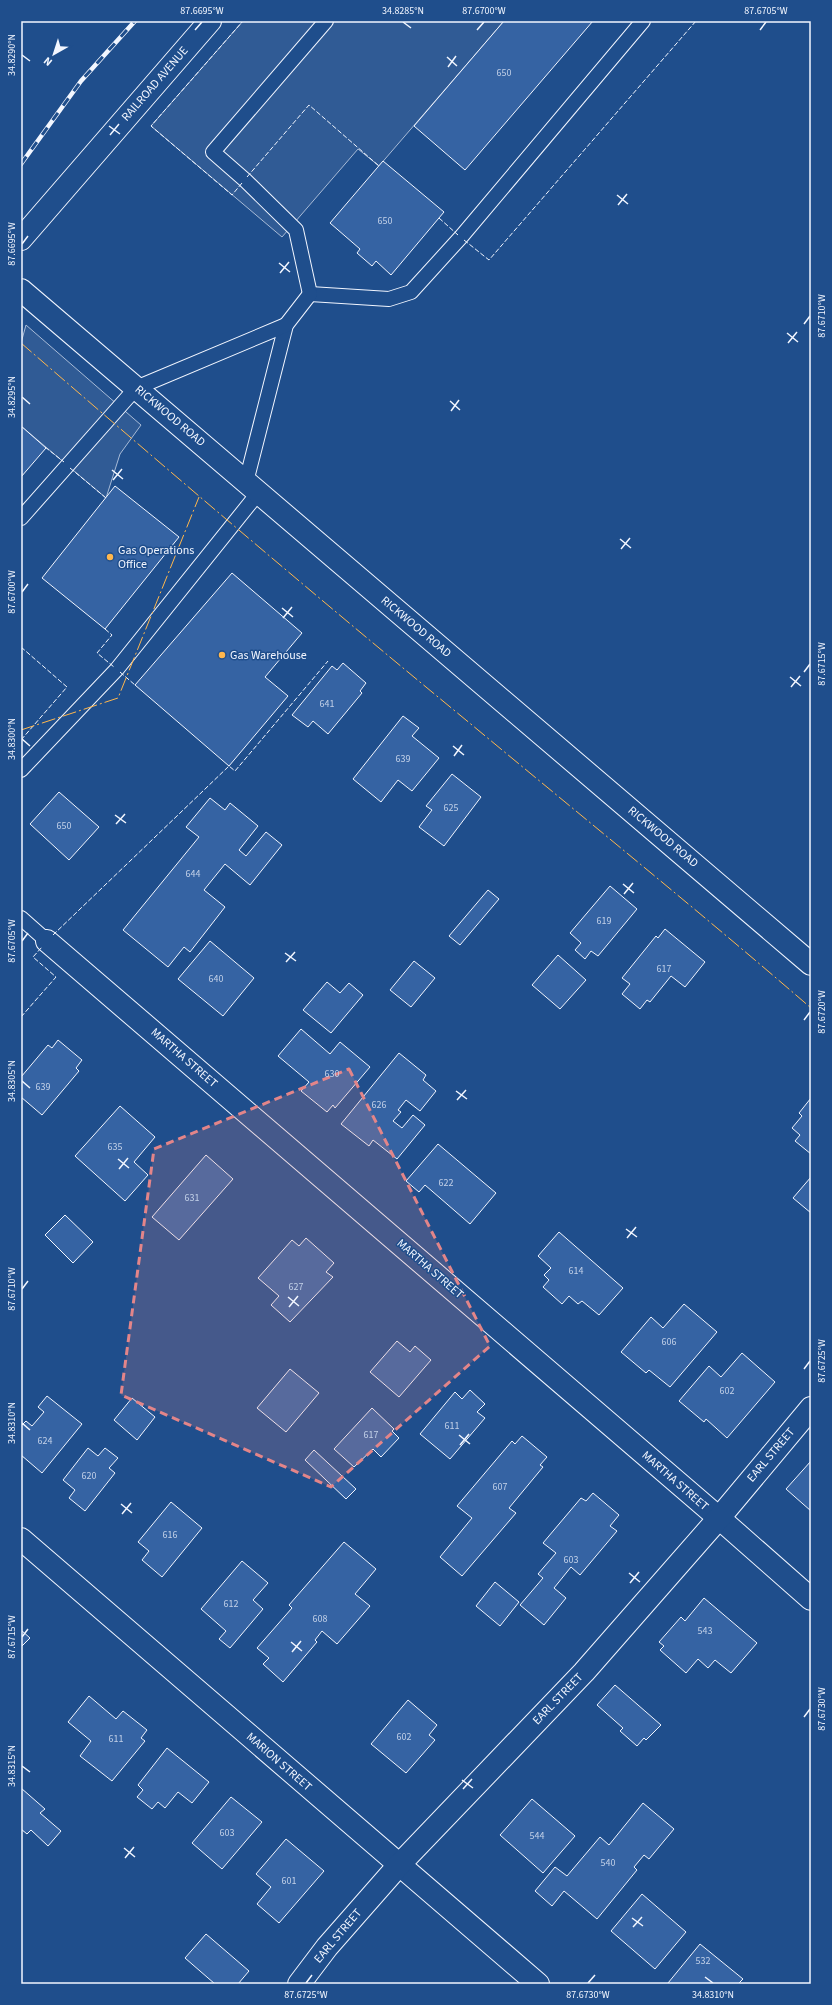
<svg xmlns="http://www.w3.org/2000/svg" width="832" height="2005" font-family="'Source Sans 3',sans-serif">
<rect width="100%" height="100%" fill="#1f4e8c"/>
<g fill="#305b95" stroke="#a8bbd7">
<polygon points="243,21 504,21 379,166 358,149 282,237 151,126"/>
<polygon points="26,325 141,425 120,454 106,498 21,426 21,343"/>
</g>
<g fill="#3563a3" stroke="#f2f6ff">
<polygon points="504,21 593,21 465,170 414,126"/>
<polygon points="383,161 444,212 391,275 376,261 372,266 357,253 360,249 330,223"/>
<polygon points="21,426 46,448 21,477"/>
<polygon points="115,486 179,537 105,629 42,578"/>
<polygon points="232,573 302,633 265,677 288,696 229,766 135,685"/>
<polygon points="343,663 366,683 360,691 362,693 328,734 313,721 308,727 292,715 332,666 337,670"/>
<polygon points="403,716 419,728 412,736 439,758 412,791 398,780 381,802 353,779"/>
<polygon points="452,774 481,797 444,846 419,827 432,810 426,806"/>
<polygon points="59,792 99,827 69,860 30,824"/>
<polygon points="210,798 225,810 230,803 258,826 239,850 246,856 266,832 282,845 250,885 225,864 204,890 225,907 190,952 184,947 168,967 123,930 199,837 186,827"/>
<polygon points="610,886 637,909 598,956 591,951 585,959 575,950 581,943 570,933"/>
<polygon points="488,890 499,899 460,945 449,936"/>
<polygon points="665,929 705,962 685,987 671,976 650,1002 647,1000 640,1009 622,994 630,984 622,978 656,936 658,938"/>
<polygon points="210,941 254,978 223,1016 178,979"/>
<polygon points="558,955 586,980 560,1009 532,985"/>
<polygon points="414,961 435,978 411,1007 390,990"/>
<polygon points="327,982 340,993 349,983 363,995 331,1033 303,1010"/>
<polygon points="301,1029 330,1054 340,1042 370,1067 335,1108 333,1105 327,1112 301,1091 309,1082 278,1056"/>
<polygon points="58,1040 82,1060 76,1068 79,1071 42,1115 21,1097 21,1077 48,1045 52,1048"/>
<polygon points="399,1053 426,1075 423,1080 436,1091 420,1111 406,1100 398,1110 401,1112 393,1121 402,1128 413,1115 425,1125 397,1159 373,1140 369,1146 341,1124"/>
<polygon points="811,1098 811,1154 795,1141 800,1135 792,1128 802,1116 799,1113"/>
<polygon points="120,1106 155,1137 134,1162 148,1175 125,1201 75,1156"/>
<polygon points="438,1144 496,1193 470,1224 425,1185 419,1192 406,1181"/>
<polygon points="206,1155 233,1179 179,1240 152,1217"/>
<polygon points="811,1177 811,1213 793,1198"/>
<polygon points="65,1215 93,1242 73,1263 45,1235"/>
<polygon points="559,1232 623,1288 599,1315 582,1301 578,1304 569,1296 562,1304 543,1287 549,1280 544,1275 551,1268 538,1256"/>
<polygon points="306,1238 334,1263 326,1272 333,1277 290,1322 271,1305 279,1296 258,1278 292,1240 299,1246"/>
<polygon points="684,1304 717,1332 670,1387 649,1370 646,1373 621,1352 651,1317 663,1328"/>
<polygon points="397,1341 410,1352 415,1346 431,1360 399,1397 370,1372"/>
<polygon points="742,1353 775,1382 727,1438 706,1419 704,1422 679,1401 709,1366 721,1377"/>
<polygon points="290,1369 319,1393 286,1432 257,1408"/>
<polygon points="470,1390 485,1404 477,1412 485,1418 450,1459 420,1434 455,1392 462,1399"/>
<polygon points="47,1396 82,1424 42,1473 21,1455 21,1424 22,1425 26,1421 32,1426 44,1412 38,1407"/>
<polygon points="132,1398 155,1417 137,1440 114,1420"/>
<polygon points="372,1408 394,1429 392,1431 399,1438 381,1457 373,1449 354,1467 334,1449"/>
<polygon points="522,1436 547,1457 540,1465 543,1467 509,1508 516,1513 462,1576 440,1557 472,1518 457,1506 512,1441 515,1444"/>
<polygon points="88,1448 98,1456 105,1448 118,1458 109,1468 115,1473 85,1511 69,1498 75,1490 63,1480"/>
<polygon points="314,1450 356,1489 346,1499 305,1460"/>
<polygon points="811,1461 811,1511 786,1489"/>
<polygon points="593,1493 619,1515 610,1526 617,1531 580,1575 571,1567 554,1588 566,1598 544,1625 520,1605 543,1578 538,1574 556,1553 543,1543 581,1498 586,1501"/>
<polygon points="171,1502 202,1528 162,1577 142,1560 149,1551 138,1542"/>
<polygon points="344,1542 376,1569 355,1594 370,1606 337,1644 322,1631 315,1640 317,1642 283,1682 263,1664 269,1658 257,1648 292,1608 289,1605"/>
<polygon points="242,1561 268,1583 253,1600 263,1609 230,1648 219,1639 226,1631 201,1609"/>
<polygon points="495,1582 519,1602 500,1626 476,1606"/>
<polygon points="704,1598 757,1643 731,1673 715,1660 708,1668 698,1659 686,1673 660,1650 664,1646 659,1642 681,1617 685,1621"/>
<polygon points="21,1630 30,1638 21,1647"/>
<polygon points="615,1685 661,1725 646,1740 644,1738 637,1746 620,1731 623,1728 597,1705"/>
<polygon points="89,1696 116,1719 123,1711 147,1730 141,1738 145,1741 112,1781 80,1756 91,1741 68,1722"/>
<polygon points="408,1700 437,1725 429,1735 435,1740 406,1773 371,1744"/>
<polygon points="167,1748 209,1782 192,1803 178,1792 165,1808 158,1802 152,1809 137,1797 143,1790 138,1785"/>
<polygon points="21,1788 45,1809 40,1813 61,1831 48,1846 31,1830 27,1834 21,1829"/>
<polygon points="231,1797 262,1822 222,1869 192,1843"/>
<polygon points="532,1799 575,1836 543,1873 500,1835"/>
<polygon points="643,1803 674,1829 649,1859 644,1855 634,1867 637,1870 597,1919 564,1891 552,1906 535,1891 555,1867 567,1876 600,1837 609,1845"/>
<polygon points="286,1839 324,1871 279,1923 257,1904 271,1887 256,1874"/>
<polygon points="642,1894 686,1932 655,1969 611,1931"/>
<polygon points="206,1934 249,1971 238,1984 215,1984 185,1958"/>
<polygon points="700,1944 743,1979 738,1984 669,1984 668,1983"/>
</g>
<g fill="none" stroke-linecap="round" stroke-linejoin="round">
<defs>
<g id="service">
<polyline points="310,294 389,299 411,292 461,237 643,21"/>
<polyline points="310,294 296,230 245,180 213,152 326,21"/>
<polyline points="246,482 286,325 310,294"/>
<polyline points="21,518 136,388 286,325"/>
<polyline points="21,770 117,669 259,492"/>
<polyline points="21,918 47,941"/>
</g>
<g id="minor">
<polyline points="21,239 210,21"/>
<polyline points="47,941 719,1518 811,1599"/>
<polyline points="21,1539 538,1984"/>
<polyline points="299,1984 327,1947 399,1865 584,1672 719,1518 811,1408"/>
</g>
<polyline id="secondary" points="21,290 811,964"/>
</defs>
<use href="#service" stroke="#f2f6ff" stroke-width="16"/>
<use href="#minor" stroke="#f2f6ff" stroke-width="24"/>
<use href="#secondary" stroke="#f2f6ff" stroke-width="24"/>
<use href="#service" stroke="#1f4e8c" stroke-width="14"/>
<use href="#minor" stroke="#1f4e8c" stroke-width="22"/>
<use href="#secondary" stroke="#1f4e8c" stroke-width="22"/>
<defs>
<polyline id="rail" points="21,164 81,81 135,21"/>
</defs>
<use href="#rail" stroke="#f2f6ff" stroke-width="4.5"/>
<use href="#rail" stroke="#1f4e8c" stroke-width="3" stroke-dasharray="9" stroke-linecap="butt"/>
<g stroke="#f2f6ff" stroke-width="1" stroke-dasharray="5 2" stroke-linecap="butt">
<polyline points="247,177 309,105 379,166"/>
<polyline points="242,183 232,195 151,126 243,21"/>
<polyline points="439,218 458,235"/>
<polyline points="464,240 489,260 696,21"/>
<polyline points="45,447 64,462"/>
<polyline points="70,468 106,498"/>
<polyline points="105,629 112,635 97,653 114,667"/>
<polyline points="21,647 67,687 21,740"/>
<polyline points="120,672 135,685"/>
<polyline points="53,935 229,766 235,771 328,661"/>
<polyline points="21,1017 56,977 33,957 42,947"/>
</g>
<g stroke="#ffb74d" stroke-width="1" stroke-dasharray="14 3 2 3" stroke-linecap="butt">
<path d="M21,343C170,472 320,600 472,725C585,819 700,912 811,1008"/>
<polyline points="21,730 118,698 199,497"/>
</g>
</g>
<path fill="#e38589" fill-opacity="0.2" stroke="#e38589" stroke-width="3" stroke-dasharray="8 5" stroke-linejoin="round" d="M349,1069L490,1346L331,1487L121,1395L154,1149Z"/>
<path fill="none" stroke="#f2f6ff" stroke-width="1.5" d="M403,22L411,28M195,30L202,22M477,30L484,22M760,30L766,22M22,55L30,61M447,57L457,66M448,67L456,56M109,126L120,134M110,135L119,124M617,195L628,204M618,205L627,194M22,244L28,236M279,263L290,272M280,273L289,262M804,324L810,316M787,333L798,342M788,343L797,332M22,397L30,404M450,401L460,410M451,411L459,400M112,470L123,479M113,480L122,469M620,539L631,548M621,549L630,538M22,592L28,584M282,608L293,617M283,618L292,607M804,672L810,664M790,677L801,686M791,687L800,676M22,739L30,746M453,746L464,755M454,756L462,745M115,815L126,823M116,824L125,814M623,884L634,893M624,894L633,883M22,941L28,933M285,953L296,961M286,962L295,952M804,1020L810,1012M22,1081L30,1088M456,1091L467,1099M457,1100L466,1090M118,1159L129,1168M119,1169L128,1158M626,1229L637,1237M627,1238L636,1227M22,1289L28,1281M288,1297L299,1306M289,1307L298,1296M804,1369L810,1361M22,1423L30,1430M459,1435L470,1444M460,1445L469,1434M121,1504L132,1513M122,1514L131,1503M629,1573L640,1582M630,1583L639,1572M22,1637L28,1629M291,1642L302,1651M292,1652L301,1641M804,1717L810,1709M22,1766L30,1772M462,1780L473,1788M463,1789L472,1779M124,1848L135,1857M125,1858L134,1847M632,1918L643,1926M633,1927L642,1917M705,1977L713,1983M306,1983L312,1975M588,1983L595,1975"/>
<g fill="#ffb74d" stroke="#1f4e8c" stroke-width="1.5">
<circle cx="110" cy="557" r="4"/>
<circle cx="222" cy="655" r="4"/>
</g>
<g text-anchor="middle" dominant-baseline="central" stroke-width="3" stroke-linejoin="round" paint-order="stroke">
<g font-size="10" fill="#c3d1e8">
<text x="504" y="73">650</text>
<text x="385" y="221">650</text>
<text x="327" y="704">641</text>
<text x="403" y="759">639</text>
<text x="451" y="808">625</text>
<text x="64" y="826">650</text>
<text x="193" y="874">644</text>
<text x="604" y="921">619</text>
<text x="664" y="969">617</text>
<text x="216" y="979">640</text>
<text x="332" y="1074">630</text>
<text x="43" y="1087">639</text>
<text x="379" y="1105">626</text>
<text x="115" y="1147">635</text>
<text x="446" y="1183">622</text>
<text x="192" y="1198">631</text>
<text x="576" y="1271">614</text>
<text x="296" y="1287">627</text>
<text x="669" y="1342">606</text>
<text x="727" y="1391">602</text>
<text x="452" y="1426">611</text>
<text x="371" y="1435">617</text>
<text x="45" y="1441">624</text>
<text x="89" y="1476">620</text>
<text x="500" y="1487">607</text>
<text x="170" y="1535">616</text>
<text x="571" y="1560">603</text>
<text x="231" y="1604">612</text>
<text x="320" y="1619">608</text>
<text x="705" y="1631">543</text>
<text x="404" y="1737">602</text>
<text x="116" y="1739">611</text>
<text x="227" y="1833">603</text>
<text x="537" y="1836">544</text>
<text x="608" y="1863">540</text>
<text x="289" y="1881">601</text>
<text x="703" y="1961">532</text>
</g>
<g font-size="12" fill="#f2f6ff" stroke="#1f4e8c">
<text transform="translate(155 84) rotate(-49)">RAILROAD AVENUE</text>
<text transform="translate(170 416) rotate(40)">RICKWOOD ROAD</text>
<text transform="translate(416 627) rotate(40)">RICKWOOD ROAD</text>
<text transform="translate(663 837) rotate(40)">RICKWOOD ROAD</text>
<text transform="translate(184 1058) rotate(41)">MARTHA STREET</text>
<text transform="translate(430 1269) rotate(41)">MARTHA STREET</text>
<text transform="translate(771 1455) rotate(-50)">EARL STREET</text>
<text transform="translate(675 1481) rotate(41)">MARTHA STREET</text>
<text transform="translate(558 1699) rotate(-46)">EARL STREET</text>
<text transform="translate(279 1762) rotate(41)">MARION STREET</text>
<text transform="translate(338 1936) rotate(-50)">EARL STREET</text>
</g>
<g font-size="12" fill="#f2f6ff" stroke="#1f4e8c" text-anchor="start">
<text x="118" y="550">Gas Operations<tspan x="118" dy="14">Office</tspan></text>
<text x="230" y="655">Gas Warehouse</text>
</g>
</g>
<rect width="832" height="2005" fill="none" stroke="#1f4e8c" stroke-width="44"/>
<g transform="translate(54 54) rotate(219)" stroke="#1f4e8c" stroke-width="3" paint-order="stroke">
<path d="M0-3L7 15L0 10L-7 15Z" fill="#f2f6ff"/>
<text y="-6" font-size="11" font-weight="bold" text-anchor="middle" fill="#f2f6ff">N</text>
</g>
<rect x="22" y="22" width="788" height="1961" fill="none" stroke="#f2f6ff" stroke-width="1.5"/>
<g font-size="10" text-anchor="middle" fill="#f2f6ff">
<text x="202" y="14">87.6695°W</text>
<text x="403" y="14">34.8285°N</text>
<text x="484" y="14">87.6700°W</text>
<text x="766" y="14">87.6705°W</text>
<text transform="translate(11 55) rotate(-90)" y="4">34.8290°N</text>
<text transform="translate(11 244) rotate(-90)" y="4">87.6695°W</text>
<text transform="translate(821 316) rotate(-90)" y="4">87.6710°W</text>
<text transform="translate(11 397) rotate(-90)" y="4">34.8295°N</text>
<text transform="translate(11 592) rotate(-90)" y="4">87.6700°W</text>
<text transform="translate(821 664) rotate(-90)" y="4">87.6715°W</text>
<text transform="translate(11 739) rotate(-90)" y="4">34.8300°N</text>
<text transform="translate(11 941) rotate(-90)" y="4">87.6705°W</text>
<text transform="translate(821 1012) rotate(-90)" y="4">87.6720°W</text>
<text transform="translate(11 1081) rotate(-90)" y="4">34.8305°N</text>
<text transform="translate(11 1289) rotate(-90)" y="4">87.6710°W</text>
<text transform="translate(821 1361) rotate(-90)" y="4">87.6725°W</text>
<text transform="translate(11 1423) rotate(-90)" y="4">34.8310°N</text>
<text transform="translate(11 1637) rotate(-90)" y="4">87.6715°W</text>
<text transform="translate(821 1709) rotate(-90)" y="4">87.6730°W</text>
<text transform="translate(11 1766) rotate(-90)" y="4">34.8315°N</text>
<text x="306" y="1998">87.6725°W</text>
<text x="588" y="1998">87.6730°W</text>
<text x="713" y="1998">34.8310°N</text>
</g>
</svg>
